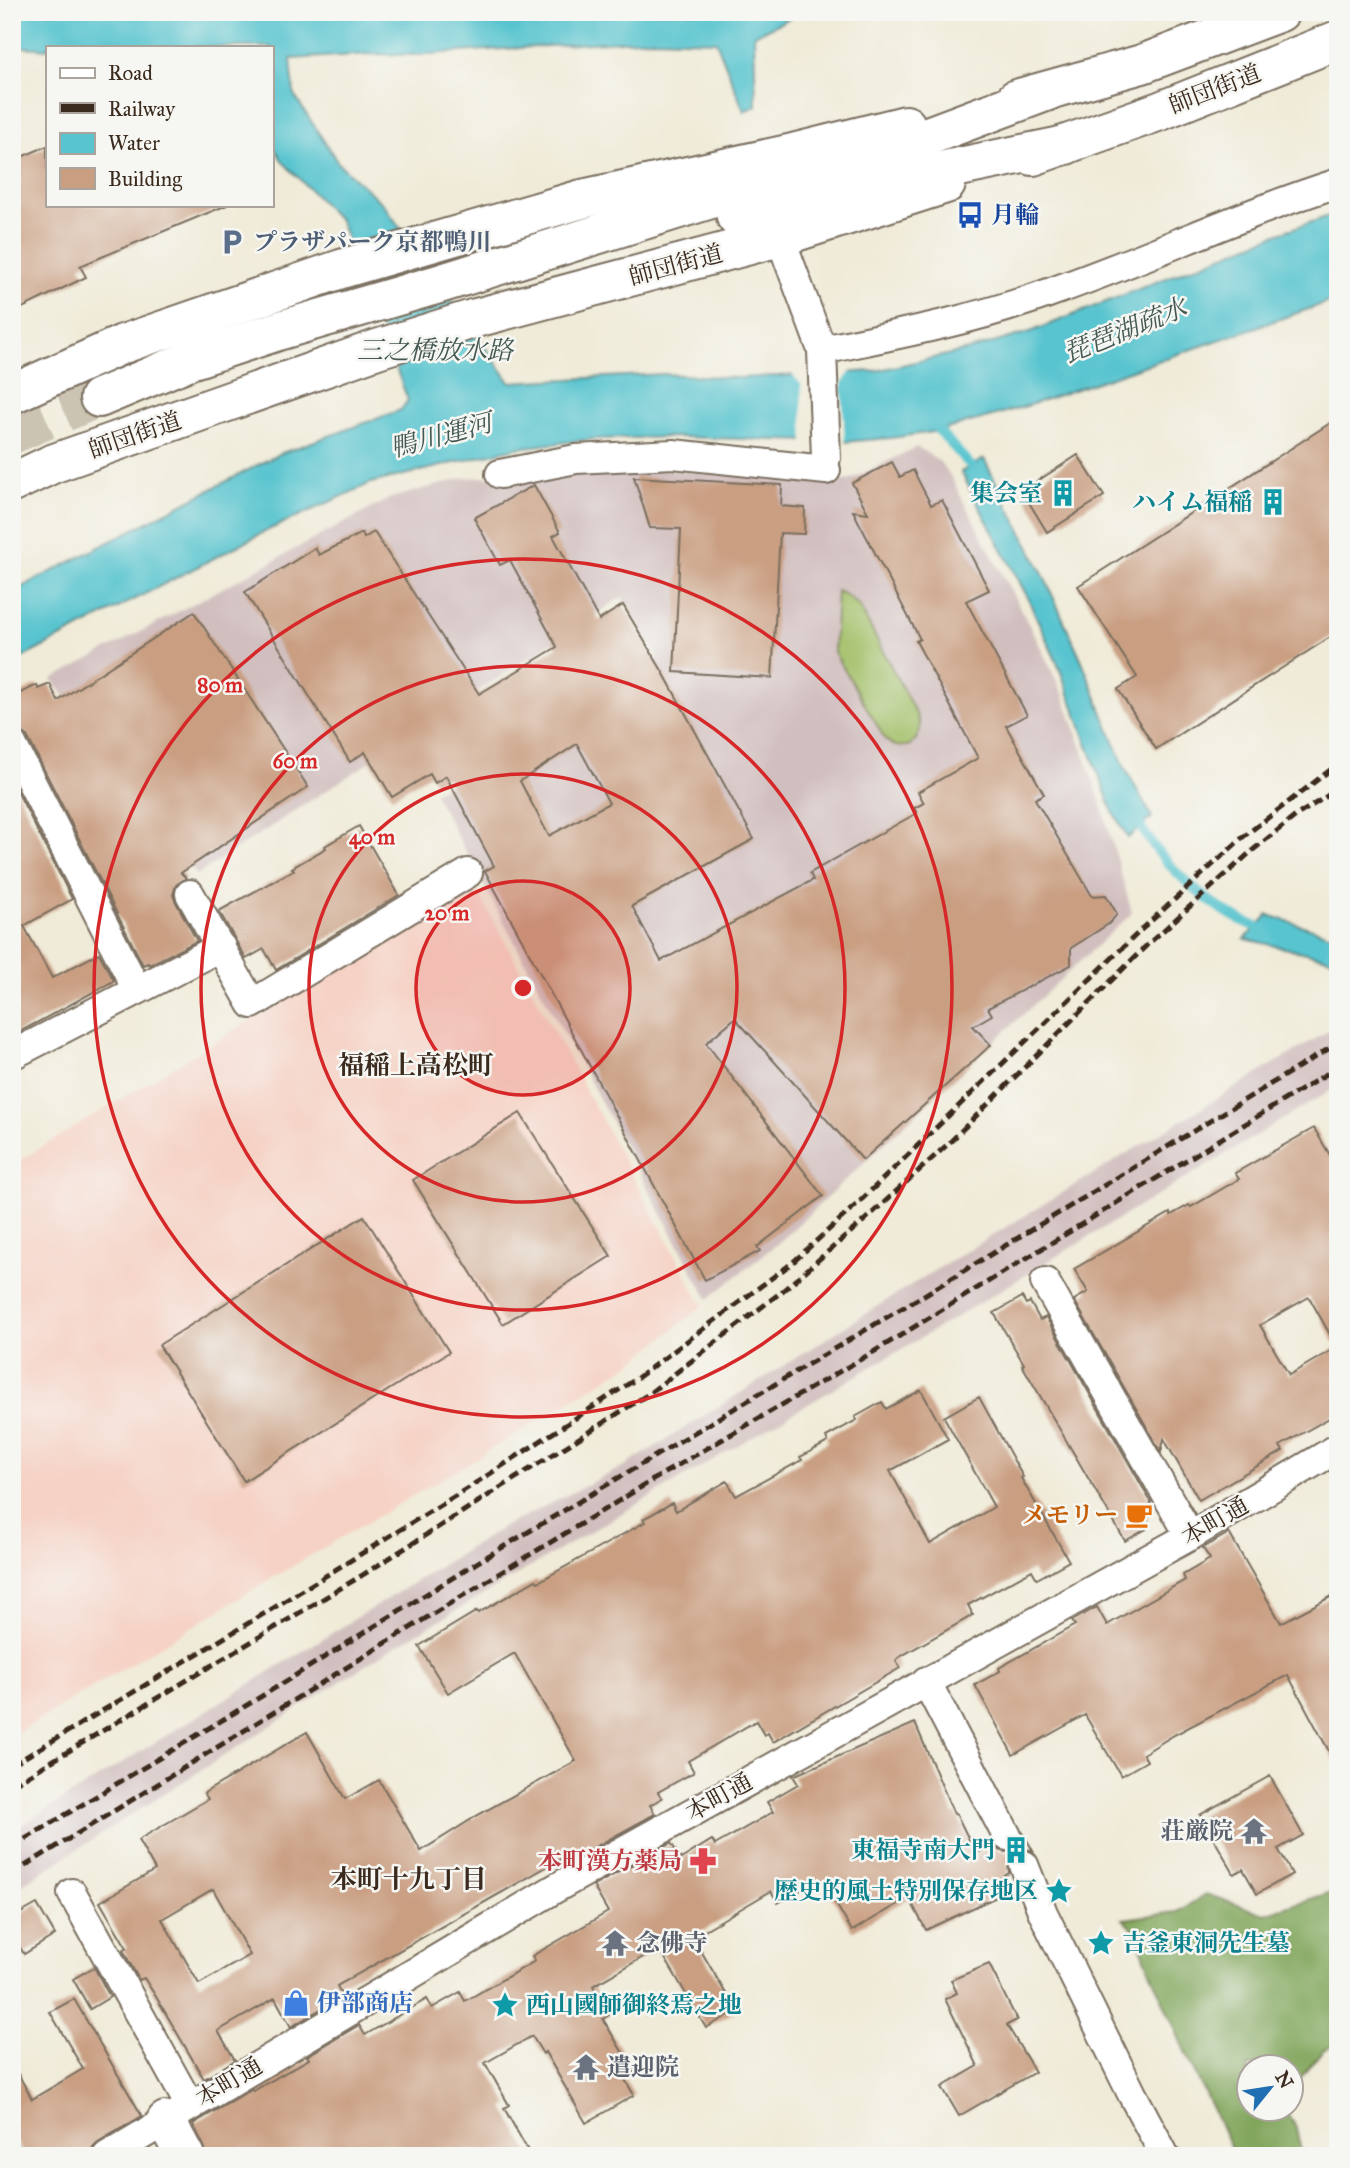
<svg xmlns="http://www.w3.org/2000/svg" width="1350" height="2168" font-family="'IM FELL Great Primer','Noto Serif JP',serif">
<rect width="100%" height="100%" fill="#f6f6f2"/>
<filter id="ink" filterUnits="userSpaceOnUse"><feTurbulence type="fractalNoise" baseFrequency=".0143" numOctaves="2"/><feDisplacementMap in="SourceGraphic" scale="14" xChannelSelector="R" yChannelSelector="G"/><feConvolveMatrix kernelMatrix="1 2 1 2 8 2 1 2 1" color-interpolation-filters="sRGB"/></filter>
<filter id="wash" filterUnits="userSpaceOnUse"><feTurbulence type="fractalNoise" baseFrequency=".00686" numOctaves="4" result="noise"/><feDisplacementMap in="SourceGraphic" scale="28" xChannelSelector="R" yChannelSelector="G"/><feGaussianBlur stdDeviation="1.57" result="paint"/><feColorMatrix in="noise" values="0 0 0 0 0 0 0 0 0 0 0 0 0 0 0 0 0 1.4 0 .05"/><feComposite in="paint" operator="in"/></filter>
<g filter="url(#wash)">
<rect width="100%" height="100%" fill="#f0ebd8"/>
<polygon fill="#f6d2c5" points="474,885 703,1306 629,1365 462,1467 274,1577 12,1736 12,1165"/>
<g fill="#d1bfbf">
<polygon points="917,447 939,461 948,472 1037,640 1063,694 1101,803 1132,913 778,1243 708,1299 434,793 658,657 622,597 197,875 52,679 391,498 464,478 639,468 847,481"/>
<polygon points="1338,1025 1338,1086 953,1319 394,1647 12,1891 12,1831 505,1526 623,1467 919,1280"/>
</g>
<path fill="#a2bf67" stroke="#6e7442" stroke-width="2" d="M837,591L846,595L859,606L917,716C923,728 920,737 910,745C900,748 892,747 885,739L834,652Z"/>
<polygon fill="#81a65c" stroke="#5e683d" stroke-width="2" points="1338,1890 1338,2042 1322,2051 1298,2081 1291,2095 1290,2066 1248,2066 1248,2108 1284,2109 1296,2128 1302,2156 1235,2156 1190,2063 1149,1969 1135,1931 1123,1919 1177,1912 1206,1894 1265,1914"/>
<g fill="#58c4cf" stroke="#4a7776" stroke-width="2">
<polygon points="12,12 803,12 754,35 756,106 744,111 716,41 651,39 414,55 371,54 291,59 294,95 339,164 383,204 510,382 663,374 738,378 875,371 973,349 1033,331 1282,232 1338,213 1338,299 1027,406 939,431 891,438 843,442 673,437 595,439 516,448 371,483 268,530 12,663 12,592 279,454 401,410 408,400 340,221 283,162 271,142 271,47 47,47 47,49 12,46"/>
<polygon points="984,459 1041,570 1082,661 1124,766 1152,817 1128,838 1112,810 1059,667 1027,596 961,472"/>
<polygon points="1268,915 1338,937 1338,962 1328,958 1245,939"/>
</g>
<polygon fill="#f0ebd8" points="852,370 842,383 845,445 804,444 801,384 791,373"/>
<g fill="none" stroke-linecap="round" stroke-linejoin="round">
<g stroke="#58c4cf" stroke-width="10">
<polyline points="930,421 971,466 978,478"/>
<path d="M1135,816C1159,863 1216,917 1268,930"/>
</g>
</g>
<g id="blocks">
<g fill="#c99e81" fill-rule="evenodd">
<polygon points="47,146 47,205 227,205 80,266 86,277 12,313 12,161"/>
<polygon points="1338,418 1338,632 1156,749 1118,689 1137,677 1078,586"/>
<polygon points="1078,455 1104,496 1047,532 1022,491"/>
<path d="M892,462L900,477L913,470L931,505L942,500L989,590L966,601L1027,715L1006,726L1044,794L1035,799L1092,896L1106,895L1117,914L1110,923L1071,948V965L988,1008L992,1015L973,1026L991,1045L863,1160L735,1018L706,1043L823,1196L757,1247L760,1251L705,1280L485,871L494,866L446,776L435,783L430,774L392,797L365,752L350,762L245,592L315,548L319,555L362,533L364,538L374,532L479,694L557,647L510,560L500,565L474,518L534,485L560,532L553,536L599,620L623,605L664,674L754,839L632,906L661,961L813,880L810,873L917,813L914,808L924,803L918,792L978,758L916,641L920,639L853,511L868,513L852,483ZM577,744L609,803L549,836L520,781Z"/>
<polygon points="634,477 782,485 781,506 805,508 804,534 780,533 772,678 674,672 681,529 650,528"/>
<polygon points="194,612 308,787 181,873 186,878 176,885 173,895 176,902 197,941 149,965 148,963 143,965 27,736 20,730 12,727 12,697 37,685 38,689 50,684 58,701"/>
<polygon points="12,781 72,899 24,926 52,978 99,953 114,981 12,1036"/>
<polygon points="359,826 399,895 276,970 264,949 246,959 219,911 294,870 292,868 326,848 325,846"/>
<polygon points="520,1113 611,1256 503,1324 413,1180"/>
<path d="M1314,1128L1338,1169V1413L1280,1446L1283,1451L1199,1500L1164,1439L1161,1452L1074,1300L1088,1292L1074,1269L1170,1213L1171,1215L1189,1205L1191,1207L1239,1179L1235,1173ZM1309,1297L1337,1347L1289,1375L1260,1325Z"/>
<polygon points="364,1216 449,1352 244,1481 159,1345"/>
<polygon points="1022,1297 1026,1304 1030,1302 1040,1320 1046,1317 1151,1502 1146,1529 1125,1541 1022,1365 1024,1364 994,1313"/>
<path d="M921,1390L948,1439L890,1471L930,1544L994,1507L944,1417L979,1397L1023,1477L1021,1478L1069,1561L1037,1579L1032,1570L968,1605L973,1615L898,1658L896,1661L900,1668L773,1742L768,1733L764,1735L756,1721L688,1761L694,1772L658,1792L662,1798L650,1805L655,1814L577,1857L573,1852L337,1986L342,1996L291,2027L275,1998L218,2031L235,2060L204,2079L155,1995L144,1978L139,1980L123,1950L127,1948L100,1902L155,1870L138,1840L208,1799L204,1793L307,1732L345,1799L379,1780L421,1851L478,1815L576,1761L515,1654H513L448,1693L419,1646L477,1611L478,1613L536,1580L538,1582L645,1522L643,1519L672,1503L676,1511L727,1481L736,1496L802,1460L800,1457L828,1442L826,1437L857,1420L855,1417L882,1402L886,1409ZM213,1889L250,1955L199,1984L162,1919Z"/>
<polygon points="1229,1533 1281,1623 1338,1593 1338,1768 1288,1675 1174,1735 1143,1754 1147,1761 1121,1776 1085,1715 1013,1755 975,1685 1000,1671 999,1668 1075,1625 1072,1621 1097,1607 1107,1625 1185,1580 1183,1575 1210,1559 1203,1548"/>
<polygon points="915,1723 954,1814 956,1813 976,1854 993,1844 999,1850 1006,1852 1014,1851 1021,1844 1023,1833 1033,1851 1026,1849 1019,1849 1011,1855 1008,1863 1009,1873 1000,1879 1007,1892 926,1930 909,1898 852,1931 821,1879 778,1903 771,1891 693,1937 736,2011 706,2028 659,1948 593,1986 609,2015 603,2019 634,2072 624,2078 634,2095 586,2123 545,2052 543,2054 532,2036 485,2063 509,2105 504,2108 531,2156 207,2156 204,2146 193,2124 252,2089 253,2091 309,2059 307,2056 359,2025 365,2035 427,1999 432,2008 460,1992 465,2001 535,1961 532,1956 608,1912 593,1886 671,1843 681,1859 712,1840 715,1845 773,1812 767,1802 798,1784 793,1776"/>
<polygon points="1270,1776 1303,1835 1278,1849 1292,1874 1257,1894 1243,1869 1234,1874 1200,1815"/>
<polygon points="37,1904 55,1935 24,1954 12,1934 12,1918"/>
<polygon points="989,1964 1017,2020 1007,2025 1035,2072 959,2116 942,2087 978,2066 945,1999 957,1993 951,1980"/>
<polygon points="94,1967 110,1997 90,2009 73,1979"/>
<polygon points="74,1999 142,2116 98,2142 93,2147 90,2156 24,2156 12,2134 12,2063 32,2099 83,2069 50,2012"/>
</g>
</g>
</g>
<g filter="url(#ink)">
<use href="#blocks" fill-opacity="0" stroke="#7a6e5f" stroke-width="2"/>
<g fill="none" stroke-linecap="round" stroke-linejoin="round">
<polyline stroke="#ccc4b3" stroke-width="38" stroke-dasharray="38 19" stroke-linecap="butt" points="12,435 99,398"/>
<defs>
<g id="street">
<polyline points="780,237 822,350 826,458"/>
<path d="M822,350C900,334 979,319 1054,291C1150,257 1241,214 1338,183"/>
<polyline points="500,474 576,459 673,454 826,470"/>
<polyline points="12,744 137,990"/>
<polyline points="190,894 252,1004 468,873"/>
<polyline points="12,1055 221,947"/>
<polyline points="1045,1282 1190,1536"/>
<polyline points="926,1681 1007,1836"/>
<polyline points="1024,1865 1043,1913 1132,2094 1165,2156"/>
<polyline points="72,1893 190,2106"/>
<polyline points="107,2156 556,1888 1190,1536 1338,1448"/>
</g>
<g id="secondary">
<polyline points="1016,99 1142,64 1280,12"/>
<polyline points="1033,156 1160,111 1338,40"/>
<polyline points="12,394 123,344 341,269 582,199 793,153 906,125"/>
<polyline points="12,483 52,464 377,349 476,318 780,237 946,184"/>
<polyline points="166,2121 185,2156"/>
</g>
<g id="highway">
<polyline points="736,217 829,194 1066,145"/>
<polyline points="99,398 190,360 281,330 439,284 762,183 909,143 1048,91"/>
</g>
</defs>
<use href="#street" stroke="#7a6e5f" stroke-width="32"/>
<use href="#secondary" stroke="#7a6e5f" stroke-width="42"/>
<use href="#highway" stroke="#7a6e5f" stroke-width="42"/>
<use href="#street" stroke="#fff" stroke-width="28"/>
<use href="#secondary" stroke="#fff" stroke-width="38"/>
<use href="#highway" stroke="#fff" stroke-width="38"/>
<g stroke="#3b2a1e" stroke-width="5" stroke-dasharray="10 5" stroke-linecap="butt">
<polyline points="12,1765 267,1612 471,1486 636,1379 792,1263 856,1205 1140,931 1243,837 1338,764"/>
<polyline points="12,1785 361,1576 647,1395 780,1293 867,1218 949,1143 1147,945 1253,850 1297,815 1338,789"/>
<polyline points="12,1847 262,1696 478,1562 929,1292 1338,1043"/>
<polyline points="12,1874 449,1604 666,1472 875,1351 1338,1067"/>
</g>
</g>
</g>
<circle cx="523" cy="988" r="107" fill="#d62828" fill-opacity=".12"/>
<g fill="none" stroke="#d62828" stroke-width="3.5">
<circle cx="523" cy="988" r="107"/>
<circle cx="523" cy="988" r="214"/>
<circle cx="523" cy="988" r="322"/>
<circle cx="523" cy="988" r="429"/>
</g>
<defs>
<symbol id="bus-bare" viewBox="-9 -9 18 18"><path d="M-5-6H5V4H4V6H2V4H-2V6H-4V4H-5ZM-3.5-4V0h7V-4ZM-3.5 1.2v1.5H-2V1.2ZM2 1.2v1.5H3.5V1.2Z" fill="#1a4fb4" stroke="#f6f6f2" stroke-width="2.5" paint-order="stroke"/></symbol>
<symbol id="parking-bare" viewBox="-9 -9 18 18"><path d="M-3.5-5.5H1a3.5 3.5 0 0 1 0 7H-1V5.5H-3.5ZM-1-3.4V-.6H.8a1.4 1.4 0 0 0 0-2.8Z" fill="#5c6f8a" stroke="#f6f6f2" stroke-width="2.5" paint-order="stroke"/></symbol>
<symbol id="building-bare" viewBox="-9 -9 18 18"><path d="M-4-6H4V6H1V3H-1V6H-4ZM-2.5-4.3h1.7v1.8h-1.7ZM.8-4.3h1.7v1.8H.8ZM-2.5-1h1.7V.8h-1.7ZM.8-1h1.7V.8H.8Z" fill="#0f9aa8" stroke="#f6f6f2" stroke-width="2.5" paint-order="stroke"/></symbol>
<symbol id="cafe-bare" viewBox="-9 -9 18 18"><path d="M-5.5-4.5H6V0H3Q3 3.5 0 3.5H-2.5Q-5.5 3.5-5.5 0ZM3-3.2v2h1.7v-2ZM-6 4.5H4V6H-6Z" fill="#e8710a" stroke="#f6f6f2" stroke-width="2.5" paint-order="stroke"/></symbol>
<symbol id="temple-bare" viewBox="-9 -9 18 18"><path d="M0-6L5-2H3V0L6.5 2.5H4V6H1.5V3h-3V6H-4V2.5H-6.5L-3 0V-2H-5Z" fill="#6b7280" stroke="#f6f6f2" stroke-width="2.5" paint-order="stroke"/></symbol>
<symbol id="pharmacy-bare" viewBox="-9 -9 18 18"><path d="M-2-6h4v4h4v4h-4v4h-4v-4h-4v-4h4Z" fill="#e0444e" stroke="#f6f6f2" stroke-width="2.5" paint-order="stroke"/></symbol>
<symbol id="sight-bare" viewBox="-9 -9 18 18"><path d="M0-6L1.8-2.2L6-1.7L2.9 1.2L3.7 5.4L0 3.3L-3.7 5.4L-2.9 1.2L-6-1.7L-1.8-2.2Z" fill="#0f9aa8" stroke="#f6f6f2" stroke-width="2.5" paint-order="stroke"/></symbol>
<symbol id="shop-bare" viewBox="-9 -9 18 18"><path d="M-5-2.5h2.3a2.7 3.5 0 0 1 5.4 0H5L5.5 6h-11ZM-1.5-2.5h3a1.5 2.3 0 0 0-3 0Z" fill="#3f7fe0" stroke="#f6f6f2" stroke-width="2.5" paint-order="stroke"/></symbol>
</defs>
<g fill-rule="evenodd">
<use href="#bus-bare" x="951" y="196" width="38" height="38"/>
<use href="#parking-bare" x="213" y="223" width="38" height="38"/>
<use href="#building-bare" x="1044" y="474" width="38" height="38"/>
<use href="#building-bare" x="1254" y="483" width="38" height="38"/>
<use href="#cafe-bare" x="1120" y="1496" width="38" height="38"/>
<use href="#temple-bare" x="1235" y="1812" width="38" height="38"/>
<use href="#building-bare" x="997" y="1831" width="38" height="38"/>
<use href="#pharmacy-bare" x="684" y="1842" width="38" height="38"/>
<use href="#sight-bare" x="1040" y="1872" width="38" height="38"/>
<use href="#temple-bare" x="596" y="1924" width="38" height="38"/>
<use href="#sight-bare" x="1082" y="1924" width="38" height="38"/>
<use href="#shop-bare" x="277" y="1984" width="38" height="38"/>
<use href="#sight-bare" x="486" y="1986" width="38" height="38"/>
<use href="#temple-bare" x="567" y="2048" width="38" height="38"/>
</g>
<g text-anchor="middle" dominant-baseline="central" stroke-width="5" stroke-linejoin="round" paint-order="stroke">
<g font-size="24" fill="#3b2a1e" stroke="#f6f6f2">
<text transform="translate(1215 89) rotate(-21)">師団街道</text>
<text transform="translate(676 265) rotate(-15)">師団街道</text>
<text transform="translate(135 435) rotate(-19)">師団街道</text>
<text transform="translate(1215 1521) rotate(-30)">本町通</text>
<text transform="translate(719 1797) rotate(-29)">本町通</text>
<text transform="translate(229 2082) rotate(-31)">本町通</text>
</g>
<g font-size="24" font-weight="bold" fill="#164399" stroke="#f6f6f2" text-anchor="start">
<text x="991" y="215">月輪</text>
</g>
<g font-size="24" font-weight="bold" fill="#4e5e75" stroke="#f6f6f2" text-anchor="start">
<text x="253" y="242">プラザパーク京都鴨川</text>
</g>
<g font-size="24" font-weight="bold" fill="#0d838f" stroke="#f6f6f2" text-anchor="end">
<text x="1042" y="493">集会室</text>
<text x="1252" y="502">ハイム福稲</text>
<text x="995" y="1850">東福寺南大門</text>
<text x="1038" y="1891">歴史的風土特別保存地区</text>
<text x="1122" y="1943" text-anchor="start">吉釜東洞先生墓</text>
<text x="526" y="2005" text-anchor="start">西山國師御終焉之地</text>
</g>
<g font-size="24" font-weight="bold" fill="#c56008" stroke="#f6f6f2" text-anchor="end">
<text x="1118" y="1515">メモリー</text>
</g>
<g font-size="24" font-weight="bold" fill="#5b616d" stroke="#f6f6f2" text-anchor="start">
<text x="1233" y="1831" text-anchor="end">荘厳院</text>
<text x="636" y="1943">念佛寺</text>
<text x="607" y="2067">遣迎院</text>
</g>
<g font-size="24" font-weight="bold" fill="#be3a42" stroke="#f6f6f2" text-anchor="end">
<text x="682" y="1861">本町漢方薬局</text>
</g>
<g font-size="24" font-weight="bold" fill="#366cbe" stroke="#f6f6f2" text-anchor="start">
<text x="317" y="2003">伊部商店</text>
</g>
<g font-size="26" font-style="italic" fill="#445853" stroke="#f6f6f2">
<text transform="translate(1125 330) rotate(-22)">琵琶湖疏水</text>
<text x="435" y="350">三之橋放水路</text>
<text transform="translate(441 435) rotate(-15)">鴨川運河</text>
</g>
<g font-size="26" font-weight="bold" fill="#3b2a1e" stroke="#f6f6f2">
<text x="416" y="1065">福稲上高松町</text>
<text x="409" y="1879">本町十九丁目</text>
</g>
</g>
<circle cx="523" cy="988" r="10" fill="#d62828" stroke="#f6f6f2" stroke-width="3.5"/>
<g font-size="21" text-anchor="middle" font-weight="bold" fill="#d62828" stroke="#f6f6f2" stroke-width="5" stroke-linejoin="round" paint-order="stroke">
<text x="220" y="692">80 m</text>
<text x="295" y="768">60 m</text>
<text x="372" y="844">40 m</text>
<text x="447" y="920">20 m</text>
</g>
<rect width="1350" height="2168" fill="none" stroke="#f6f6f2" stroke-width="42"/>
<rect x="46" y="46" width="228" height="161" fill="#f6f6f2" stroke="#aba49d" stroke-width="2"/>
<rect x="60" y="68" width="35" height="10" fill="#ffffff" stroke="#aba49d" stroke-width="2"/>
<text x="108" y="80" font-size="21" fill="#3b2a1e">Road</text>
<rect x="60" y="103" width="35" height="10" fill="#3b2a1e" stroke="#aba49d" stroke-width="2"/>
<text x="108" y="116" font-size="21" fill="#3b2a1e">Railway</text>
<rect x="60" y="133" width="35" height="21" fill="#58c4cf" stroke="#aba49d" stroke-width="2"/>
<text x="108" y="150" font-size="21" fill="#3b2a1e">Water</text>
<rect x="60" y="168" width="35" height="21" fill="#c99e81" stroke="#aba49d" stroke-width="2"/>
<text x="108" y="186" font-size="21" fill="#3b2a1e">Building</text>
<g transform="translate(1270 2088) rotate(60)"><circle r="33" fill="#f6f6f2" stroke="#aba49d" stroke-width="2"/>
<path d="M0-5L12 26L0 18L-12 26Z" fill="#1f6fb2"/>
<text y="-10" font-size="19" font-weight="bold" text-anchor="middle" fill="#3b2a1e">N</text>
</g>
</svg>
